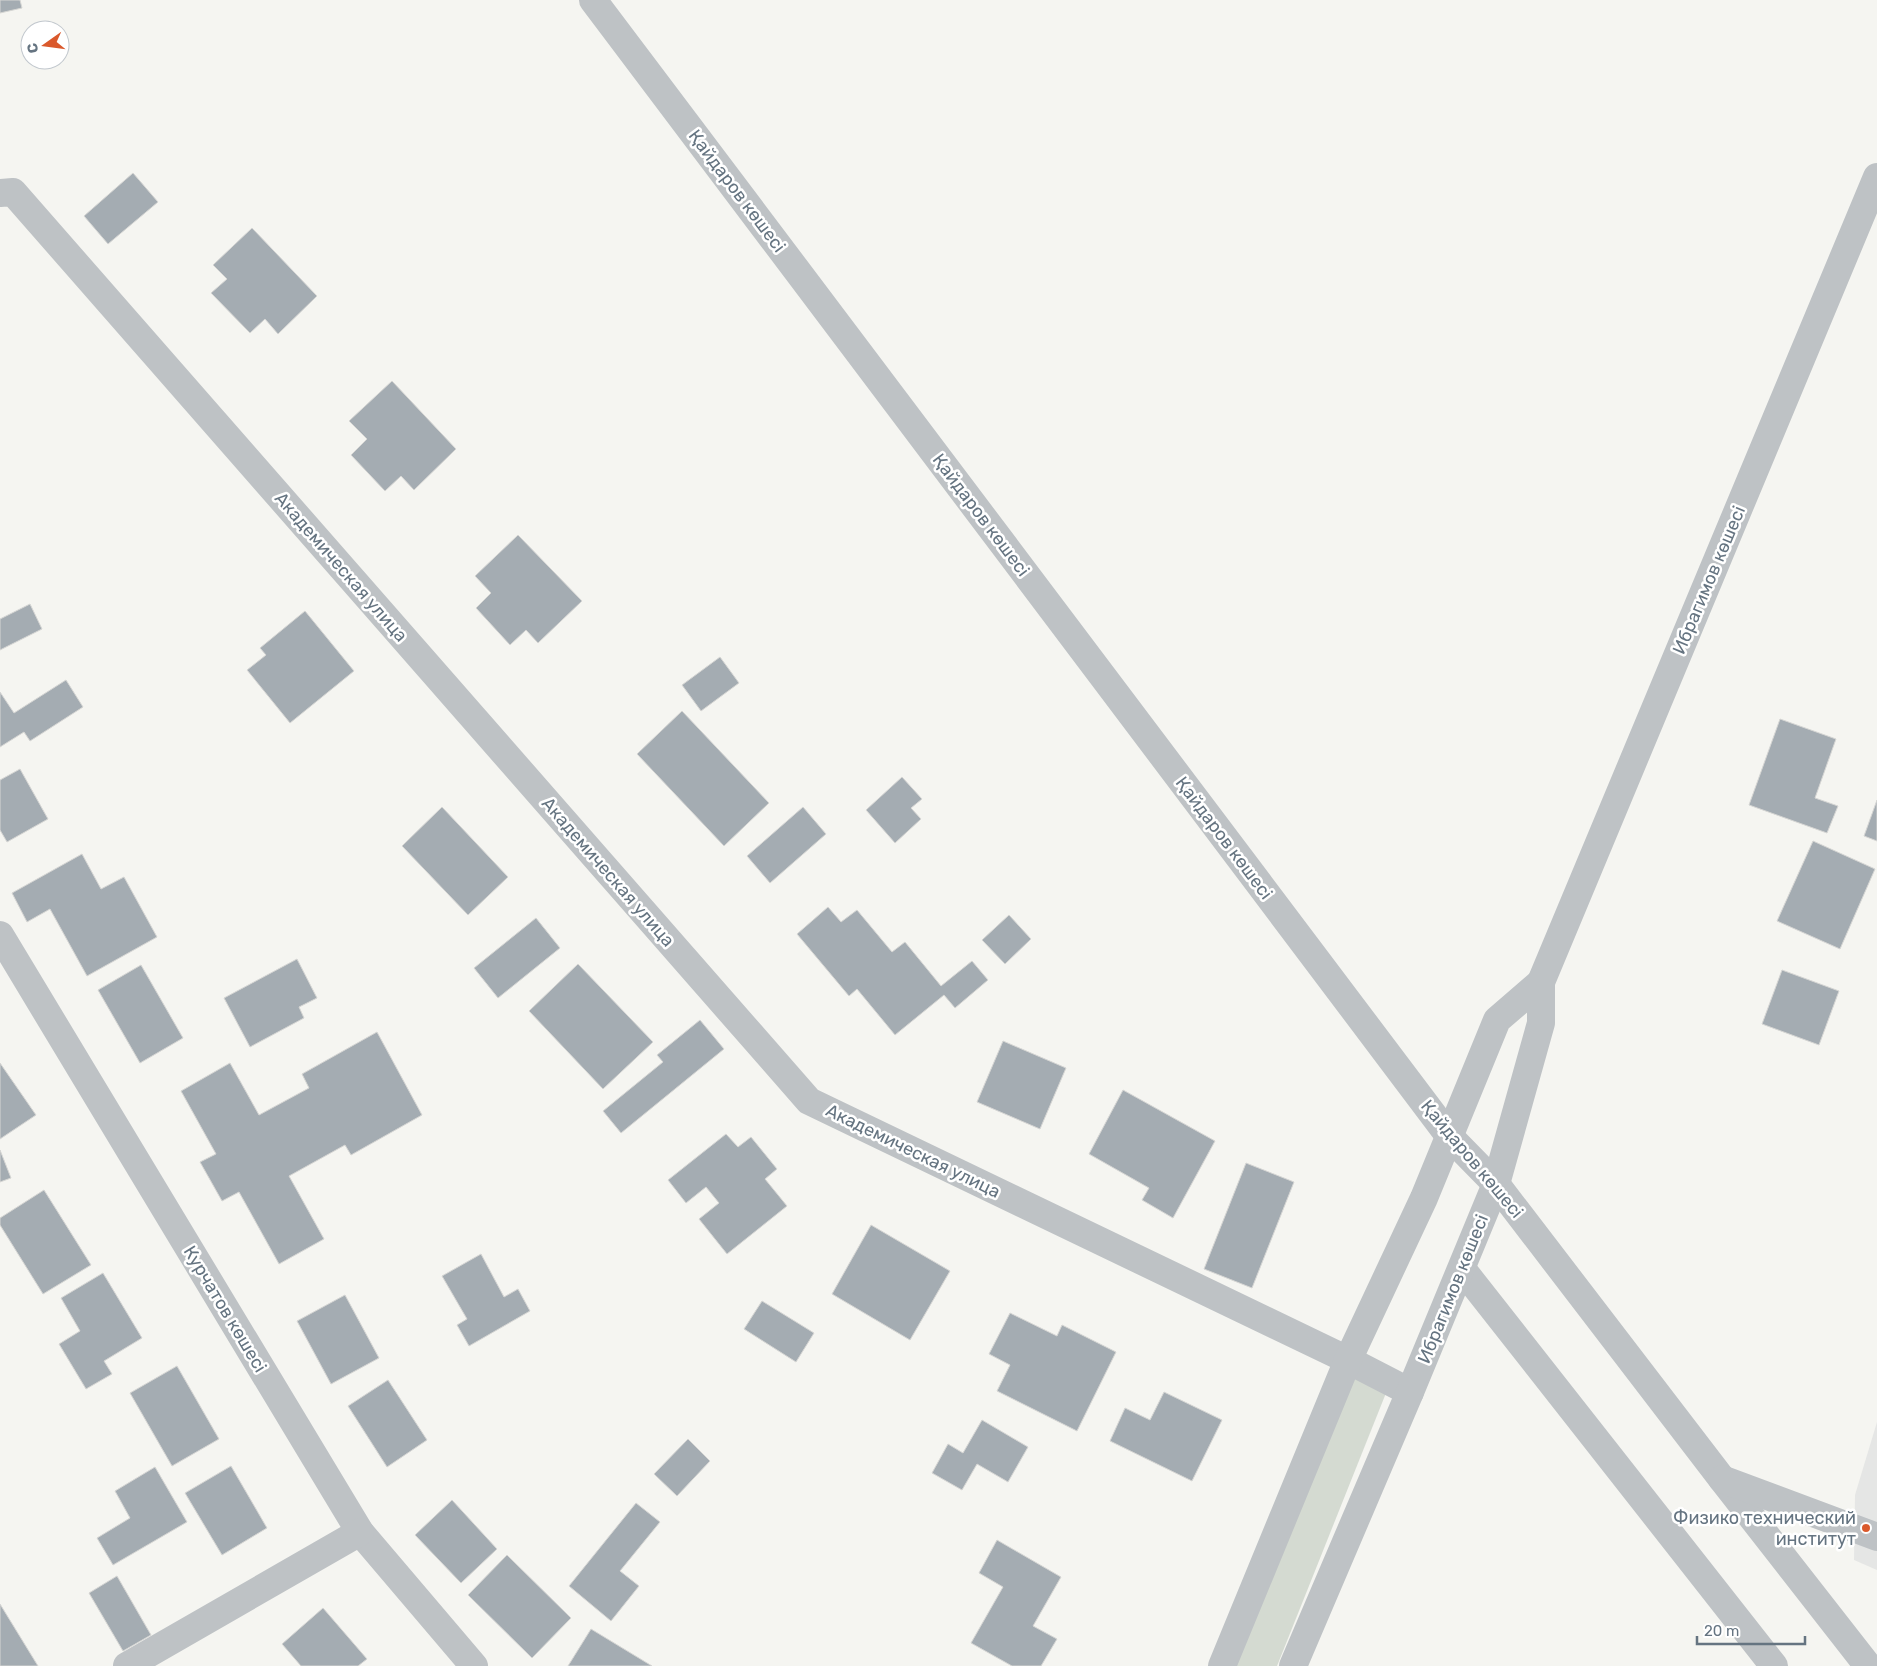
<svg xmlns="http://www.w3.org/2000/svg" width="1877" height="1666" font-family="Rubik,sans-serif">
<rect width="100%" height="100%" fill="#f5f5f1"/>
<polygon fill="#e5e6e5" points="1877,1422 1877,1570 1854,1560 1855,1495"/>
<polygon fill="#d4dad1" points="1350,1365 1390,1383 1277,1666 1227,1666"/>
<g fill="#a4acb2" stroke="#d6d6d4">
<polygon points="0,0 20,0 22,8 0,13"/>
<polygon points="133,173 158,202 108,244 84,216"/>
<polygon points="252,228 317,296 278,334 265,319 250,333 211,293 227,279 213,265"/>
<polygon points="392,381 456,449 414,490 401,476 385,491 351,455 367,439 349,421"/>
<polygon points="518,535 582,601 538,643 526,630 510,645 476,608 491,593 475,576"/>
<polygon points="30,604 42,629 0,650 0,619"/>
<polygon points="305,611 354,671 290,723 247,670 266,655 260,648"/>
<polygon points="720,657 739,683 701,711 682,685"/>
<polygon points="66,680 83,707 30,741 24,732 0,747 0,692 14,713"/>
<polygon points="682,711 769,803 724,846 637,754"/>
<polygon points="1780,719 1836,739 1815,798 1838,806 1827,833 1749,805"/>
<polygon points="20,769 48,819 7,842 0,830 0,780"/>
<polygon points="902,777 922,799 911,808 921,819 895,843 866,810"/>
<polygon points="1877,800 1877,841 1864,836"/>
<polygon points="442,807 508,877 468,915 402,846"/>
<polygon points="803,807 826,834 770,883 747,856"/>
<polygon points="1813,841 1875,869 1840,949 1777,921"/>
<polygon points="82,854 101,889 124,877 157,937 87,976 50,909 27,922 12,893"/>
<polygon points="828,907 841,922 857,910 892,952 905,942 941,986 972,961 988,980 955,1008 944,995 895,1035 857,989 849,996 797,934"/>
<polygon points="1009,915 1031,939 1005,964 982,940"/>
<polygon points="536,918 560,948 498,998 474,968"/>
<polygon points="297,959 317,998 299,1007 304,1018 250,1047 224,998"/>
<polygon points="578,964 653,1042 603,1089 529,1011"/>
<polygon points="141,965 183,1038 140,1063 98,990"/>
<polygon points="1782,970 1839,991 1819,1045 1762,1024"/>
<polygon points="700,1020 724,1049 621,1133 603,1111 663,1062 657,1055"/>
<polygon points="377,1032 422,1115 351,1155 345,1145 289,1176 324,1239 279,1264 239,1192 222,1201 200,1162 216,1154 181,1091 230,1063 259,1115 309,1088 302,1074"/>
<polygon points="1003,1041 1066,1068 1040,1129 977,1102"/>
<polygon points="0,1063 36,1115 0,1139"/>
<polygon points="1123,1090 1215,1141 1173,1218 1142,1200 1149,1188 1089,1154"/>
<polygon points="726,1134 738,1147 751,1137 777,1169 765,1179 787,1206 727,1254 699,1219 719,1203 706,1187 686,1203 668,1180"/>
<polygon points="0,1150 11,1178 0,1182"/>
<polygon points="1246,1163 1294,1182 1252,1288 1204,1269"/>
<polygon points="44,1190 91,1265 43,1294 0,1225 0,1218"/>
<polygon points="871,1225 950,1271 910,1340 832,1294"/>
<polygon points="481,1254 504,1297 518,1289 530,1311 469,1346 457,1325 467,1319 442,1276"/>
<polygon points="103,1273 142,1338 104,1361 112,1374 86,1389 59,1344 80,1331 61,1298"/>
<polygon points="345,1295 379,1358 331,1384 297,1321"/>
<polygon points="762,1301 814,1333 796,1362 744,1329"/>
<polygon points="1010,1313 1057,1336 1062,1325 1116,1352 1077,1431 997,1391 1010,1365 989,1354"/>
<polygon points="177,1366 219,1439 172,1466 130,1393"/>
<polygon points="388,1380 427,1440 387,1467 348,1406"/>
<polygon points="1164,1392 1222,1420 1192,1481 1110,1441 1125,1408 1150,1420"/>
<polygon points="982,1420 1028,1447 1008,1482 977,1464 962,1490 932,1473 948,1444 963,1453"/>
<polygon points="688,1439 710,1461 677,1496 654,1474"/>
<polygon points="231,1466 267,1528 222,1555 185,1493"/>
<polygon points="155,1467 187,1522 113,1565 97,1538 130,1518 115,1491"/>
<polygon points="452,1500 497,1549 461,1583 415,1535"/>
<polygon points="636,1503 660,1522 620,1571 639,1586 611,1621 569,1586"/>
<polygon points="997,1540 1061,1577 1033,1626 1057,1639 1041,1666 1012,1666 971,1643 1003,1587 979,1573"/>
<polygon points="507,1555 571,1618 532,1658 468,1595"/>
<polygon points="117,1576 151,1635 123,1651 89,1593"/>
<polygon points="0,1604 38,1666 0,1666"/>
<polygon points="323,1608 367,1659 358,1666 301,1666 282,1644"/>
<polygon points="591,1629 652,1666 568,1666"/>
</g>
<g fill="none" stroke-linecap="round" stroke-linejoin="round">
<g stroke="#bec2c5" stroke-width="28">
<polyline points="593,0 1450,1137 1496,1184 1722,1479 1868,1666"/>
<polyline points="0,193 13,192 809,1101 1348,1360 1410,1392"/>
<polyline points="0,935 360,1532 474,1666"/>
<polyline points="1462,1269 1774,1666"/>
<polyline points="1722,1479 1877,1537"/>
<polyline points="127,1666 360,1532"/>
<polyline points="1222,1666 1348,1360 1424,1198 1497,1020 1541,982"/>
<polyline points="1293,1666 1410,1392 1496,1184 1541,1023 1541,982 1877,177"/>
</g>
</g>
<circle fill="#da592c" stroke="#fff" stroke-width="2" cx="1866" cy="1528" r="5"/>
<g text-anchor="middle" dominant-baseline="central" stroke-width="5" stroke-linejoin="round" paint-order="stroke">
<g font-size="18" fill="#657481" stroke="#fff">
<text transform="translate(737 191) rotate(53)">Қайдаров көшесі</text>
<text transform="translate(981 515) rotate(53)">Қайдаров көшесі</text>
<text transform="translate(341 567) rotate(49)">Академическая улица</text>
<text transform="translate(1709 580) rotate(-67)">Ибрагимов көшесі</text>
<text transform="translate(1224 838) rotate(53)">Қайдаров көшесі</text>
<text transform="translate(608 872) rotate(49)">Академическая улица</text>
<text transform="translate(913 1151) rotate(26)">Академическая улица</text>
<text transform="translate(1472 1159) rotate(50)">Қайдаров көшесі</text>
<text transform="translate(1453 1289) rotate(-68)">Ибрагимов көшесі</text>
<text transform="translate(225 1309) rotate(59)">Курчатов көшесі</text>
</g>
<g font-size="18" fill="#657481" stroke="#fff" text-anchor="end">
<text x="1856" y="1518">Физико технический<tspan x="1856" dy="21">институт</tspan></text>
</g>
</g>
<g transform="translate(45 45) rotate(256)"><circle r="24" fill="#ffffff" stroke="#c1c7cd"/>
<path d="M0-4L9 19L0 12L-9 19Z" fill="#da592c"/>
<text y="-8" font-size="14" font-weight="bold" text-anchor="middle" fill="#657481">С</text>
</g>
<path d="M1697 1636v8h108v-8" fill="none" stroke="#657481" stroke-width="2.5"/>
<text x="1704" y="1636" font-size="15" fill="#657481" stroke="#ffffff" stroke-width="4" paint-order="stroke">20 m</text>
</svg>
